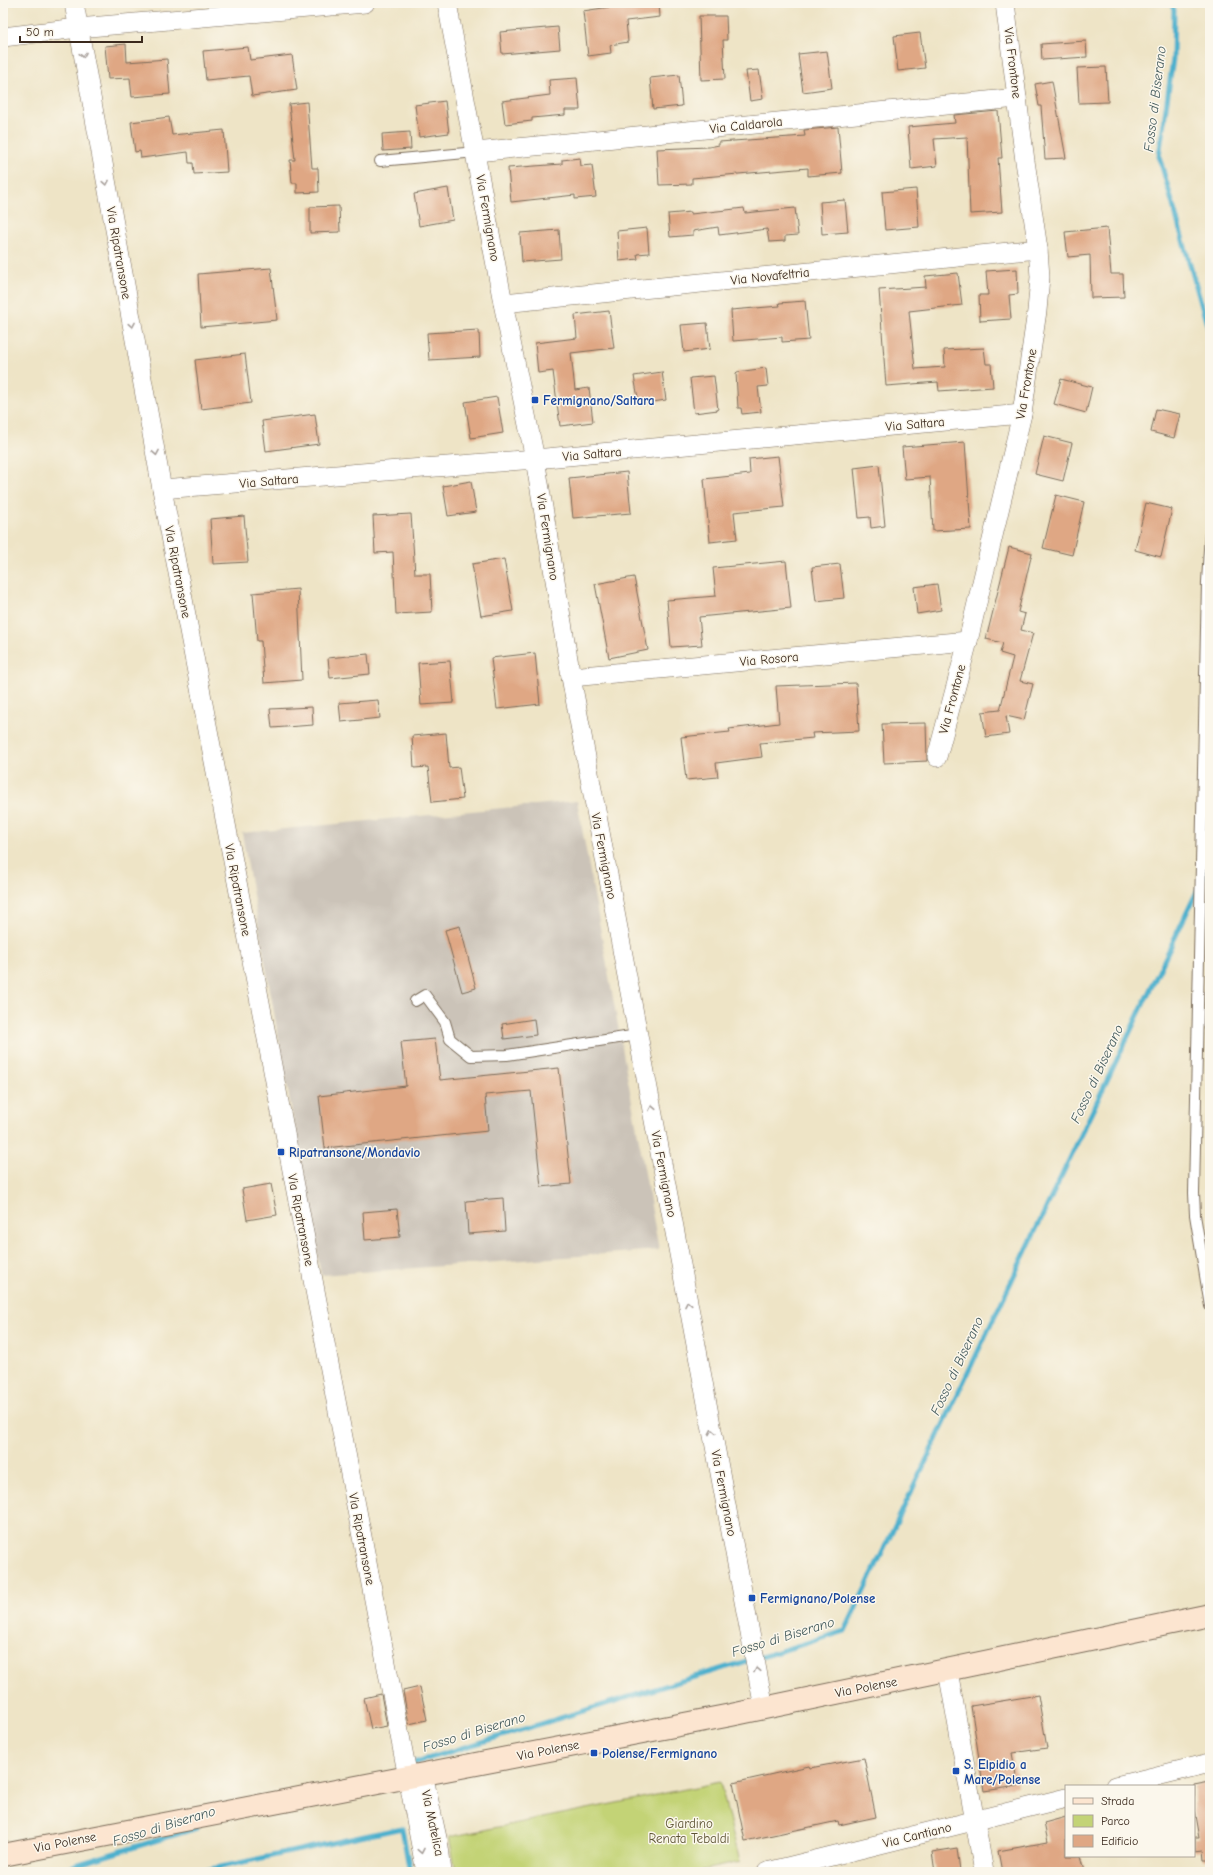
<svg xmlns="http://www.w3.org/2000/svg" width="1213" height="1875" font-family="'Comic Neue',sans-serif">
<rect width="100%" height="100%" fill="#fbf7ec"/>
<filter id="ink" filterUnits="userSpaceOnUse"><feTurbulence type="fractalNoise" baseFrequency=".025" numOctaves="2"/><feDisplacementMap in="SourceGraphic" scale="8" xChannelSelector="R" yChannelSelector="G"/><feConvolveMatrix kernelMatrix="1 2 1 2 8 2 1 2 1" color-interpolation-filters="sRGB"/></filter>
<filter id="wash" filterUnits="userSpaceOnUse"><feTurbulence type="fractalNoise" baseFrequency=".012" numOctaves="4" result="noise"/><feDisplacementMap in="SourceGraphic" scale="16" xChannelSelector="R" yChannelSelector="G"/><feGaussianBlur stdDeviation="0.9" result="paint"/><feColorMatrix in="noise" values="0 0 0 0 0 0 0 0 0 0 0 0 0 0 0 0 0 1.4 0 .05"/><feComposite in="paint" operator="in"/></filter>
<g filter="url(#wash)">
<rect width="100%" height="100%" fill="#eee4c6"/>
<polygon fill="#cbc3b8" points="577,801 659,1250 321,1275 242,833"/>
<polygon fill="#c3d376" stroke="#7f7e4a" points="720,1782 740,1862 694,1872 456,1872 449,1837"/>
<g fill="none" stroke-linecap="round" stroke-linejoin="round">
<g stroke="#4eb0cd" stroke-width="5">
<polyline points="1171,3 1174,10 1173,59 1159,156 1210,335"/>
<polyline points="1204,877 1210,863"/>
<polyline points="758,1658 845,1631 1198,889"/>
<polyline points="410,1764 750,1660"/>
<polyline points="53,1872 197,1828"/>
<polyline points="197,1872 402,1828 410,1872"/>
</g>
</g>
<g id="blocks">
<g fill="#dfa784">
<polygon points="637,3 659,3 660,17 626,21 628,42 610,45 611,53 588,56 583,11"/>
<polygon points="699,16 726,16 727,40 723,40 725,79 701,80"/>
<polygon points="558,27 560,49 502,54 500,32"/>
<polygon points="920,33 925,68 898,71 894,36"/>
<polygon points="1086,41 1087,57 1042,60 1041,44"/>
<polygon points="126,44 127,62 167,59 170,94 132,97 130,78 108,79 105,46"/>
<polygon points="248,47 250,60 292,55 297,90 252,96 249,76 206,80 203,51"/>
<polygon points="827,51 832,88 803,92 798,54"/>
<polygon points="1106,67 1108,102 1079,103 1077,68"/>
<polygon points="759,70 763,99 750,101 746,71"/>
<polygon points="679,75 682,106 653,109 650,78"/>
<polygon points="577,78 580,110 565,110 565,115 532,118 532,121 505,124 502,101 550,95 549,80"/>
<polygon points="1052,81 1066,158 1045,159 1041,106 1039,106 1035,84"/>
<polygon points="445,101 449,133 419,137 415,105"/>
<polygon points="307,102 312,168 318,168 319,192 297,193 297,183 292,183 290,160 295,160 289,104"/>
<polygon points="998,111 1002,158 998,158 1002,212 970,214 967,137 934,139 937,166 911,169 908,127 955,123 954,115"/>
<polygon points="169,117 172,135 224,130 227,172 194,174 193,163 189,163 188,152 141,158 140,151 135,152 131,122"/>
<polygon points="838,127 842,173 808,176 808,168 692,178 692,184 659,185 657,149 709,147 719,145 719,142 805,136 804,130"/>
<polygon points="410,132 411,149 383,151 382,134"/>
<polygon points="580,158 581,166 592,165 596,197 575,199 575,195 511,202 508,168 562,164 562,160"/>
<polygon points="448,188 453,220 419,226 414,194"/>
<polygon points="916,189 919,227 885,230 882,192"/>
<polygon points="845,200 848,232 822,234 820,202"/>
<polygon points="339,206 340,232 310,233 310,207"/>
<polygon points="744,208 745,213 795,208 798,235 785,236 785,241 769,242 767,229 719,235 718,227 693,231 693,235 670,237 668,214 691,212 691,214"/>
<polygon points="647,228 649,253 637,254 638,259 619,261 617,231"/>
<polygon points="1107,228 1111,274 1123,274 1124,297 1091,298 1090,255 1068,257 1065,232"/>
<polygon points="559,230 561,259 522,262 520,233"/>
<polygon points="271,268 277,320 201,327 198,274"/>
<polygon points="1017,269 1018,294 1009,295 1011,319 980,321 979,295 988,295 986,271"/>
<polygon points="958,273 962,305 909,311 915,369 945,367 944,350 984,348 986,364 991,364 993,387 939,391 938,382 886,386 879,290 926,287 925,276"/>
<polygon points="805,301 809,340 782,342 782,337 733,341 731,310 780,306 779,303"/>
<polygon points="609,311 614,348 571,353 575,390 589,388 593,422 560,426 553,371 538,373 535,343 577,338 575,315"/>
<polygon points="707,323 710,349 684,352 681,325"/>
<polygon points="479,330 480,357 429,360 427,333"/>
<polygon points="245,354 251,403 201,409 195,360"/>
<polygon points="766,368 768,386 758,387 761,412 742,414 741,408 738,408 736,373 737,372"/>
<polygon points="662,372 666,400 639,404 634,376"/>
<polygon points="714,376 718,410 694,413 690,378"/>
<polygon points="1061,379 1092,387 1086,413 1054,404"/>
<polygon points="497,397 503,433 471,438 465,402"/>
<polygon points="1156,409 1180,414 1174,438 1151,432"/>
<polygon points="315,414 319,444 266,451 262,421"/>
<polygon points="1044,436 1072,443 1063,481 1035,474"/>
<polygon points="965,442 971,529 933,531 930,477 905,479 902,447"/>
<polygon points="778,456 784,507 734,512 737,539 710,542 704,479 750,474 749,459"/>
<polygon points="879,465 885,526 871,528 870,517 859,518 854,468"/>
<polygon points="627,472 631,513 573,518 569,478"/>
<polygon points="471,481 476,512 448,516 443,486"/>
<polygon points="1056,495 1084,502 1072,555 1043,548"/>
<polygon points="1146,503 1172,509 1161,557 1135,550"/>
<polygon points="411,514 415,574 430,574 432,612 396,614 393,552 375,553 373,516"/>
<polygon points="244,516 248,562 213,564 210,519"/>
<polygon points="1009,547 1032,553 1018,612 1025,614 1021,630 1033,633 1020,681 1033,684 1024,720 1006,716 1009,734 986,737 982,712 1000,710 1013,657 1000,653 1003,643 986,639"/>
<polygon points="504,559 513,611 481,616 472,564"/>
<polygon points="786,561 791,608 699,617 702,645 671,647 667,600 716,596 713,568"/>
<polygon points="840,564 844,598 816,601 812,567"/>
<polygon points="634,577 648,650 609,658 595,584"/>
<polygon points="937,584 941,610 917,614 914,587"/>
<polygon points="298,589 302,680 264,683 261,641 257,641 253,593"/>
<polygon points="535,653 540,704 497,709 491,658"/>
<polygon points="368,654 370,674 330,678 328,658"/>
<polygon points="450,661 454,703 421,705 418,663"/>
<polygon points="856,683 859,731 812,733 813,738 760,743 762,757 716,763 718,777 686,780 681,737 730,732 729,729 779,723 776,686"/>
<polygon points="378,700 380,718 341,722 339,703"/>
<polygon points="312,707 313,725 272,728 270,709"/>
<polygon points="926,723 927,761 884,763 882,724"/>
<polygon points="446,733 449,768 459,767 463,799 432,802 428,767 414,768 412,736"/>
<polygon points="460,926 476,988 462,992 445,930"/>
<polygon points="534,1019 536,1035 504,1039 502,1024"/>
<polygon points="435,1039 440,1080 559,1068 571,1184 541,1187 531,1091 485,1095 488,1131 325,1148 319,1096 406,1086 401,1042"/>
<polygon points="271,1184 277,1215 247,1220 242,1189"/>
<polygon points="503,1198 505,1231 468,1234 466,1201"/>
<polygon points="397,1209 400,1237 365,1240 363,1212"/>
<polygon points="420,1687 427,1720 409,1724 403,1691"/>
<polygon points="381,1694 387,1726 371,1729 364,1698"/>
<polygon points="1038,1695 1047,1748 1012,1753 1018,1786 984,1791 971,1706"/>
<polygon points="864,1758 876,1817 839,1825 838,1821 745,1841 733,1783 809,1766 810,1768"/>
<polygon points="1210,1782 1210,1860 1203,1860 1202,1850 1194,1851 1194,1838 1199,1838 1194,1810 1194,1785"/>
<polygon points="1066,1817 1066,1856 1081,1856 1085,1870 1078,1872 1002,1872 998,1851 1048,1842 1044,1823"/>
<polygon points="957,1848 960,1872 935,1872 932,1852"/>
</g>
</g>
</g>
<g filter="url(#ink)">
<use href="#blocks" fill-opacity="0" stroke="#7a6b59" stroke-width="1"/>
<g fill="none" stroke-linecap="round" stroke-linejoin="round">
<defs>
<g id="lane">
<polyline points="380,161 476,152"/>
<polyline points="1210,532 1207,582 1194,1193 1195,1215 1210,1306"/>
<polyline points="415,1001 425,995 445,1022 450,1039 471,1056 507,1055 638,1035"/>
</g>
<g id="street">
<polyline points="74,3 162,489 426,1872"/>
<polyline points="447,3 503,303 535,459 571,677 764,1708"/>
<polyline points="3,37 78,28 365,3"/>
<polyline points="476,152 1017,98"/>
<polyline points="503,303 1038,249"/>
<polyline points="162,489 535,459 1022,414"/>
<polyline points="571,677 968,641"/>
<polyline points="937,757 968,641 1022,414 1037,311 1040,277 1038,249 1025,161 1005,3"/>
<polyline points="948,1671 984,1872"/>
<polyline points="423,1774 439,1847 442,1872"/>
<polyline points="1116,1786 1210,1763"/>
<polyline points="767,1872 1066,1798"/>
</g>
<polyline id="secondary" points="3,1855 731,1715 1210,1615"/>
</defs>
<use href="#lane" stroke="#7a6b59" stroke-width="12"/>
<use href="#street" stroke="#7a6b59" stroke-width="20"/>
<use href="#secondary" stroke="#7a6b59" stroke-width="24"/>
<use href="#lane" stroke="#fff" stroke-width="10"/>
<use href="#street" stroke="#fff" stroke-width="19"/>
<use href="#secondary" stroke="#fce5d0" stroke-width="22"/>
</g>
<defs><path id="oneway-chevron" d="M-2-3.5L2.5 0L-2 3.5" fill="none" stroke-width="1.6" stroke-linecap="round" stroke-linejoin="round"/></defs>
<g stroke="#a79f9a">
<use href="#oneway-chevron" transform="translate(83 55) rotate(80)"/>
<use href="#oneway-chevron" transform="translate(106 183) rotate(80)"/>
<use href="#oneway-chevron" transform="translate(132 325) rotate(80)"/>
<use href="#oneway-chevron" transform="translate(156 453) rotate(80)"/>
<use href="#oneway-chevron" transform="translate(652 1108) rotate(-101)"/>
<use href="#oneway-chevron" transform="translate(688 1304) rotate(-101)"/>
<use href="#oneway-chevron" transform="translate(712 1432) rotate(-101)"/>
<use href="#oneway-chevron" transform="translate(757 1670) rotate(-101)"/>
<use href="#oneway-chevron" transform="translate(421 1851) rotate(79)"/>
</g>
</g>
<g fill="#1a4fb4" stroke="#fbf7ec" stroke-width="1.5">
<rect x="531" y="396" width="8" height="8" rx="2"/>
<rect x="277" y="1148" width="8" height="8" rx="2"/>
<rect x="748" y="1594" width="8" height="8" rx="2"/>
<rect x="590" y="1749" width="8" height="8" rx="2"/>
<rect x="952" y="1767" width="8" height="8" rx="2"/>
</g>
<g text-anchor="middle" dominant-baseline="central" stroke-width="3" stroke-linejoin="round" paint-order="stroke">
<g font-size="13" fill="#3b2a1e" stroke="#fbf7ec">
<text transform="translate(1013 63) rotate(83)">Via Frontone</text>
<text transform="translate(746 125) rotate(-6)">Via Caldarola</text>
<text transform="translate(488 218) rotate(80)">Via Fermignano</text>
<text transform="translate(119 253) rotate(80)">Via Ripatransone</text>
<text transform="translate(770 276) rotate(-6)">Via Novafeltria</text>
<text transform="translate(1026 384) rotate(-80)">Via Frontone</text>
<text transform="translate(915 424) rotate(-5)">Via Saltara</text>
<text transform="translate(592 454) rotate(-5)">Via Saltara</text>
<text transform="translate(269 481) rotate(-5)">Via Saltara</text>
<text transform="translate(548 537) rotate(81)">Via Fermignano</text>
<text transform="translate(178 572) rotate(79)">Via Ripatransone</text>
<text transform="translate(769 659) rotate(-5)">Via Rosora</text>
<text transform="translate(952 699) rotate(-75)">Via Frontone</text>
<text transform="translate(604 856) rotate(79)">Via Fermignano</text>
<text transform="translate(238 890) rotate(79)">Via Ripatransone</text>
<text transform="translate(664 1174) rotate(79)">Via Fermignano</text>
<text transform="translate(301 1220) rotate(79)">Via Ripatransone</text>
<text transform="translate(724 1493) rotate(79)">Via Fermignano</text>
<text transform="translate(362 1539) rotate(79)">Via Ripatransone</text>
<text transform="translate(866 1687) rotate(-11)">Via Polense</text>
<text transform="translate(548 1750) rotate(-11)">Via Polense</text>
<text transform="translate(433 1823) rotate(78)">Via Matelica</text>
<text transform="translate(917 1835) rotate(-14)">Via Cantiano</text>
<text transform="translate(65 1842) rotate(-11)">Via Polense</text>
</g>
<g font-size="13" font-weight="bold" fill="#164399" stroke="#fbf7ec" text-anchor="start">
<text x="543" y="400">Fermignano/Saltara</text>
<text x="289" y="1152">Ripatransone/Mondavio</text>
<text x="760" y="1598">Fermignano/Polense</text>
<text x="602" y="1753">Polense/Fermignano</text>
<text x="964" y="1764">S. Elpidio a<tspan x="964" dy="15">Mare/Polense</tspan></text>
</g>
<g font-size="13" fill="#5d5434" stroke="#fbf7ec">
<text x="689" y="1823">Giardino<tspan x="689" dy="15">Renata Tebaldi</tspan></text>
</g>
<g font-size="14" font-style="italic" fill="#42595b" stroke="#fbf7ec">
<text transform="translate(1155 99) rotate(-83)">Fosso di Biserano</text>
<text transform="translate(1097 1074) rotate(-65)">Fosso di Biserano</text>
<text transform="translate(957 1366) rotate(-65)">Fosso di Biserano</text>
<text transform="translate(783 1637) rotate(-17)">Fosso di Biserano</text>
<text transform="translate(474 1732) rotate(-17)">Fosso di Biserano</text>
<text transform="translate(164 1826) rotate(-17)">Fosso di Biserano</text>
</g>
</g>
<rect width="1213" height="1875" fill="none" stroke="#fbf7ec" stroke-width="16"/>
<rect x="1065" y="1785" width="130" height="72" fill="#fbf7ec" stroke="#aea59a"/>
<rect x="1073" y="1798" width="20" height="6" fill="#fce5d0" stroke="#aea59a"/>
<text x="1101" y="1805" font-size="12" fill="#3b2a1e">Strada</text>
<rect x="1073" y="1815" width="20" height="12" fill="#c3d376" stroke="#aea59a"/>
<text x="1101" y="1825" font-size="12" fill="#3b2a1e">Parco</text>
<rect x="1073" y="1835" width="20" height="12" fill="#dfa784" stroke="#aea59a"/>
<text x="1101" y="1845" font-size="12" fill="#3b2a1e">Edificio</text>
<path d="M20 36v6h122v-6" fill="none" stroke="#3b2a1e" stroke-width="2"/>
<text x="26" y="36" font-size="12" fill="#3b2a1e" stroke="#fbf7ec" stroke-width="3" paint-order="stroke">50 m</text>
</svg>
